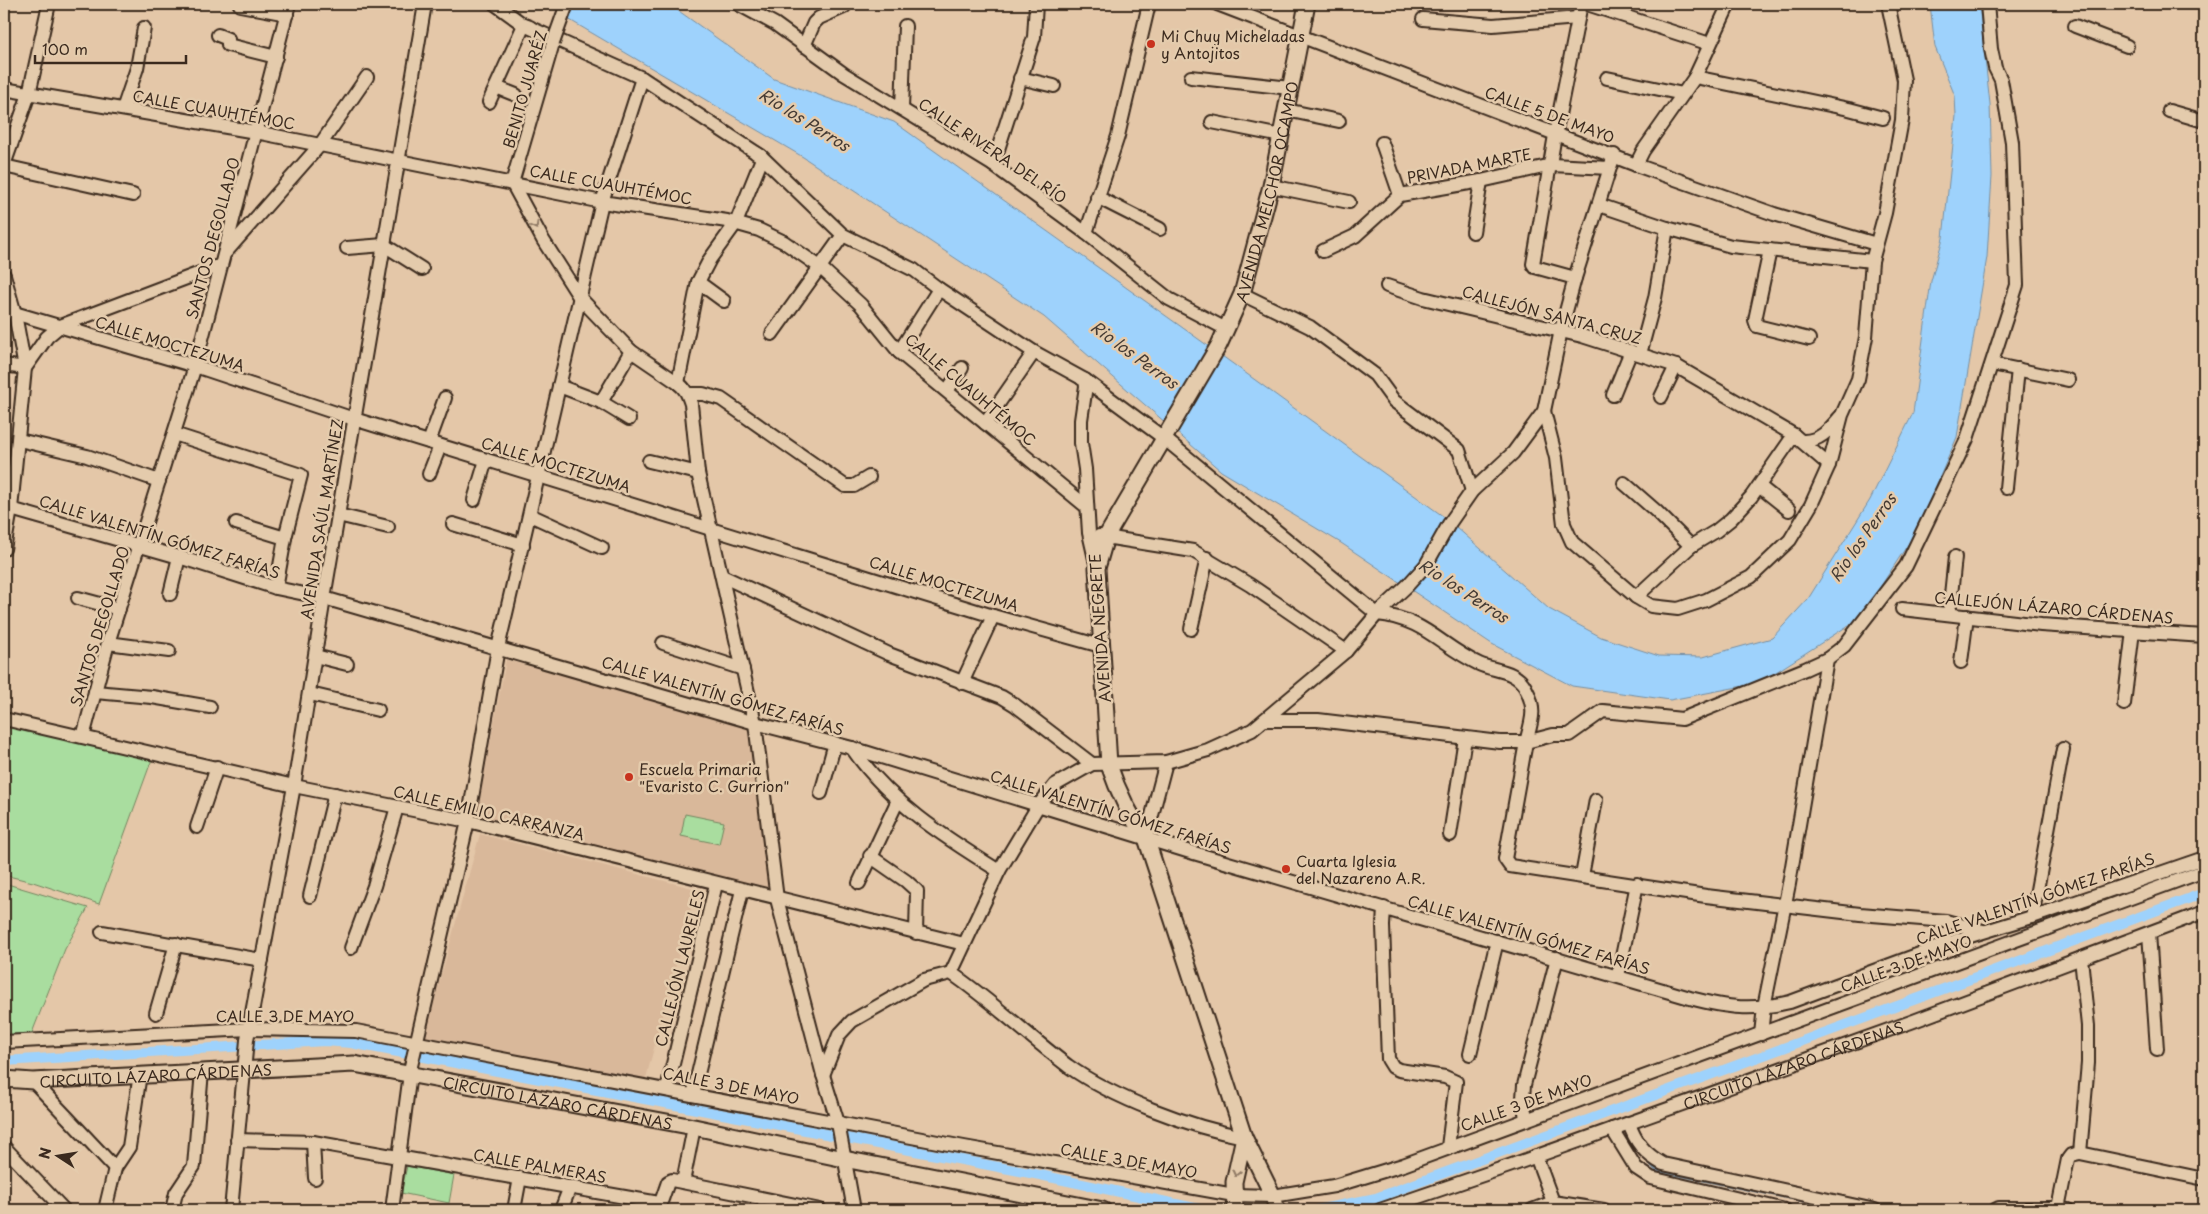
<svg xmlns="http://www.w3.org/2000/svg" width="2208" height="1214" font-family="'Playpen Sans',sans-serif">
<rect width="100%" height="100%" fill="#e4c7a8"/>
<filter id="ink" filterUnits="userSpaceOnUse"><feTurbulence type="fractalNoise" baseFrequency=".02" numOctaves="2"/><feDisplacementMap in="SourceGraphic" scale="10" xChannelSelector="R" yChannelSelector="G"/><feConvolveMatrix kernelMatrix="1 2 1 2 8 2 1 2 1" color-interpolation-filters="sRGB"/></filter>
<g filter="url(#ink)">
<g fill="#d9b89a">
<polygon points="506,660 752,726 769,888 476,817"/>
<polygon points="480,834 696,889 645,1082 424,1038"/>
</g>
<g fill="#a9dd9f" stroke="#72845e">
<polygon points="4,725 152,759 99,904 33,882 4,875"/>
<polygon points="685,814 724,822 719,844 681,836"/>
<polygon points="4,883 88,908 65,949 32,1033 4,1035"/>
<polygon points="407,1166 454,1175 449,1203 401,1193"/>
</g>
<polygon fill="#9ed2fc" stroke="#768fa3" points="548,4 669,4 774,79 894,122 1211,348 1447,519 1549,609 1601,637 1659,656 1703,657 1772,638 1808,599 1870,500 1913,413 1931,281 1943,238 1956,116 1955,96 1935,47 1930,4 1979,4 1990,104 1992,176 1987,257 1957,437 1916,532 1860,618 1759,683 1670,700 1572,686 1492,644 1341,543 1221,471 1044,317 803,157 568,19"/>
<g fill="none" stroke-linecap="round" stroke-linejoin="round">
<polyline stroke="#768fa3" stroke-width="3" points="1645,1158 1656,1170 1846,1210"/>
<g stroke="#9ed2fc" stroke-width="10">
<polyline points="4,1061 325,1041 351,1043 1040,1175 1204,1210"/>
<polyline points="1317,1210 1376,1198 2204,893"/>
</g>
<defs>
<g id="minor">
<path d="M495,4L524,25L642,78L761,156L843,235L914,270L939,289L1034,352L1085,380L1165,439L1377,614C1425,619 1439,645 1479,664C1494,671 1516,670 1525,687C1537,709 1532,720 1526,742L1553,735H1569L1603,711L1682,719L1805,669L1827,659L1844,646L1906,566L1967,439L2017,285L2012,142L2001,80L1995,68L1991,49L1987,4"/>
<polyline points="738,4 775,24 844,74 993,165 1086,233 1169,299 1226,329"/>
<polyline points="1217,4 1636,165 1774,214 1876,244"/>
<polyline points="1587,4 1710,44"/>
<polyline points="240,5 287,14"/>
<polyline points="1423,19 1493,25 1578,18"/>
<polyline points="2075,26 2127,46"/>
<polyline points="218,35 228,39 228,45 276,57"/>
<polyline points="804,46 814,23 819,18 844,7 845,4"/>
<polyline points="1191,77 1290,88"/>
<polyline points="1695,77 1849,109 1883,118"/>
<polyline points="1020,78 1054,86"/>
<polyline points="1607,78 1683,94"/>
<polyline points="496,87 516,95"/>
<polyline points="4,89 256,132 602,202 727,221 759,230 784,242 820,267 861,305 899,352 1087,507"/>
<polyline points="489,102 524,25 530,27"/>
<polyline points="123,109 137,68 144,28"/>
<polyline points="902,109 905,26"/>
<polyline points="1286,110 1339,121"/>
<polyline points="2169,111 2204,121"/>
<polyline points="1212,122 1281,136"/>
<polyline points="1382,143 1400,195"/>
<polyline points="4,165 29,94 49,4"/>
<polyline points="993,165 1034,37 1036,4"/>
<polyline points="1636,165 1643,151 1695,77 1729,4"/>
<polyline points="4,166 133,195"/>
<path d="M512,183L543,240L580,298L631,351L678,383C686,389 688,395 691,404L698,473L755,723L777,899L823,1075L838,1123L854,1210"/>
<polyline points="512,183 553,43"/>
<polyline points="1271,186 1349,202"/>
<polyline points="1097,197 1160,229"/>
<polyline points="1599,205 1667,228 1731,246 1872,261"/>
<polyline points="1473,232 1481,181"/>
<polyline points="1086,233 1118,136 1149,4"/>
<polyline points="347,248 384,245 422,269"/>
<polyline points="1770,250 1755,320 1757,326 1809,339"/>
<polyline points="1323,251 1355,236 1400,195 1481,181 1552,165 1609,168"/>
<polyline points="226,252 320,145 367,77"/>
<polyline points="4,275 15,314 25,368 11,509 4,549"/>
<polyline points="1575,278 1535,267 1533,264 1555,135 1581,4"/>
<polyline points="698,282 724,301"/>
<polyline points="1387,286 1423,298 1582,336 1676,366 1794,435 1829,465"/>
<polyline points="1242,294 1310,327 1375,375 1394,401 1459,450 1472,491"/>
<polyline points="4,310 195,366 354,419 993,616 1101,646"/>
<polyline points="772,334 843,235"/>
<polyline points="899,352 939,289"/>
<polyline points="1640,354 1655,298 1667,228"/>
<polyline points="1992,364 2068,380"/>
<polyline points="4,365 25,368 47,337 60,326 221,265"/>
<polyline points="1082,379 1085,380 1086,386 1081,420 1081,443 1085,469 1089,533 1097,568"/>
<polyline points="678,383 698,282 710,259 736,223 761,161 761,156 756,153"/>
<polyline points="559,386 601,402 629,419"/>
<polyline points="947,391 962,368"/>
<polyline points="688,394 703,394 721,399 845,486 854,486 869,477"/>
<polyline points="1613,395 1631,351"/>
<polyline points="1661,397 1676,366"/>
<polyline points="601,402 631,351"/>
<polyline points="1544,411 1556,458 1564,524 1572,542 1636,597 1691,546 1716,531 1731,519 1751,497 1794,435"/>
<polyline points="985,423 1034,352"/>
<polyline points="174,434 301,475 285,538 276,588"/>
<polyline points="19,440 87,456 159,481"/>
<path d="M1802,441C1820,442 1830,429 1840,417"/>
<polyline points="429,442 445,398"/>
<polyline points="649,461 698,473"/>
<polyline points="429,474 440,446"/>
<polyline points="1624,483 1656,511 1691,546"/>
<polyline points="1759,486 1789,510"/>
<polyline points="2006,488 2018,369"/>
<polyline points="474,500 486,460"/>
<path d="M4,507L179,557L276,588L324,598L755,723L852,748L1187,851L1690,998C1729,1008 1751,1011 1790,1002L1957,940L2032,917L2204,858"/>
<polyline points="338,515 388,527"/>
<polyline points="530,515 602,548"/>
<polyline points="236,523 285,538"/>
<polyline points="453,524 523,545"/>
<polyline points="1099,536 1193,551 1250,585 1346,651"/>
<polyline points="722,576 889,654 1002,697 1015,705 1092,764"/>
<polyline points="170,594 179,557"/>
<polyline points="1636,597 1651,606 1678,609 1706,600 1751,577 1790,540 1811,505 1829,465 1842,415 1858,379 1866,337 1872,261 1885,213 1902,120 1904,80 1888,4"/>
<polyline points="78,598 119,609"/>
<polyline points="1902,609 2041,625 2204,636"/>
<polyline points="1949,614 1955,557"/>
<polyline points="1191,629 1207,558"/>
<polyline points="108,643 169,651"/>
<polyline points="663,643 743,669"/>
<polyline points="315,656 347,664"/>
<polyline points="1961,662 1967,616"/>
<polyline points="962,683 993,616"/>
<polyline points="95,692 152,697 210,707"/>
<polyline points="310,694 378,710"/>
<polyline points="2124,704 2133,631"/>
<polyline points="4,719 294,786 468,821 964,944"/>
<polyline points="1265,720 1318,720 1500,742 1526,742 1505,859 1510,866 1706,896 1860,914 1946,921 1983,931"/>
<polyline points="83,737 108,643 195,366 289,4"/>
<path d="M852,748C889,802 944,837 999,871"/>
<polyline points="821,793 835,743"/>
<polyline points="197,827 217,767"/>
<polyline points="1450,835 1465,738"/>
<polyline points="1146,838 1166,762"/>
<polyline points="870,856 906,881 917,891 916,933"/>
<polyline points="1582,876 1596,800"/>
<polyline points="859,883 898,800"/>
<polyline points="310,896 335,794"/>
<polyline points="1384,908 1383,926 1388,1059 1393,1067 1399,1070 1445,1077 1456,1082 1448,1147"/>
<polyline points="2032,917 2063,749"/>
<polyline points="102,932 262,960"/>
<polyline points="2149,933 2157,1049"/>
<polyline points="351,948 374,886 397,807"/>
<polyline points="951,973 999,871 1038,806 1055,785 1092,764 1166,762 1208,750 1252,730 1346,651 1377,614 1407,586 1426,565 1449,524 1472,491 1513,453 1544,411 1561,330 1575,278 1614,155"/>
<polyline points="1618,976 1637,884"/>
<polyline points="156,1013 176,944"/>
<polyline points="1761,1034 1764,1007 1789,884 1827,659"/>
<polyline points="4,1042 249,1029 356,1031 964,1147 1234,1195 1273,1196 1334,1186 1403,1165 2204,871"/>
<polyline points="1470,1054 1497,941"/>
<path d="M823,1075L839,1035L852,1021L924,980L951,973C992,1001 1028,1036 1068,1066C1113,1098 1190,1127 1244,1137"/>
<polyline points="33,1081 115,1168"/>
<polyline points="667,1089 716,884"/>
<polyline points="693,1095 742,890"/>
<polyline points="1526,1119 1523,1098 1524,1085 1557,958"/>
<path d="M1629,1123C1635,1142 1645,1154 1663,1164L1875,1210"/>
<polyline points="1612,1129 1636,1168 1651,1178 1785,1210"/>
<polyline points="237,1140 313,1142 659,1203 661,1202 668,1182 672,1180 820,1210"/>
<polyline points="313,1142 315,1178"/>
<polyline points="4,1147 64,1210"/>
<polyline points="2080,1153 2204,1179"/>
<polyline points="1536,1156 1556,1210"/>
<polyline points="683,1182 694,1127"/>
<polyline points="2058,1208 2068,1159 2071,1155 2080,1153 2088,1063 2088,1026 2081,958"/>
<polyline points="105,1210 115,1168 129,1147 140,1074"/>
<polyline points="172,1210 176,1193 194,1166 202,1071"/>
<polyline points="231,1210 247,1040 294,786 324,598 425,4"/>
<polyline points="392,1210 411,1066 468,821 498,648 602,202 642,78"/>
<polyline points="514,1210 520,1178"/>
<polyline points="561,1210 570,1187"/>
<path id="s1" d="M1380,1210L1509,1166L1911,1022L2204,912"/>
<polyline points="1532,1210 1553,1202 1604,1210"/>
<polyline points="1995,1210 1999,1208 2058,1208 2068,1210"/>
</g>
<g id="major">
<path id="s2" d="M4,1079L33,1081L354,1064L694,1127L844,1159L1103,1210"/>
<polyline points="1235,1210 1234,1182 1244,1137"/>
<path id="s3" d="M1277,1210L1273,1196L1244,1137L1146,838C1129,815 1118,792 1109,765L1097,568L1106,537L1219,345L1242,294L1271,186L1307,4"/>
</g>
</defs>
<use href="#minor" stroke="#3b2a1e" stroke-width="16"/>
<use href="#major" stroke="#3b2a1e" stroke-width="19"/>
<use href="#minor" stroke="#e4cbac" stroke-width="12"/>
<use href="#major" stroke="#e4cbac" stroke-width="15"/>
<defs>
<polyline id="minor-bridge" points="553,43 567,4"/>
</defs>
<use href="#minor-bridge" stroke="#3b2a1e" stroke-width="16" stroke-linecap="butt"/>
<use href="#minor-bridge" stroke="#e4cbac" stroke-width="12"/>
</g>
<defs><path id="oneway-chevron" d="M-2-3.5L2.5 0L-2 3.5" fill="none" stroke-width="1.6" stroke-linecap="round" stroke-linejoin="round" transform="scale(1.25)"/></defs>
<g stroke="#907a65">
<use href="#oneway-chevron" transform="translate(535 226) rotate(61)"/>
<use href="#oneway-chevron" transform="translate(1236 1173) rotate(103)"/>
</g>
</g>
<g fill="#c8321e" stroke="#e4cbac" stroke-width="2">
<circle cx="1151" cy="44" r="5"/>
<circle cx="629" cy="777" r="5"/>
<circle cx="1286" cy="869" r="5"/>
</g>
<g text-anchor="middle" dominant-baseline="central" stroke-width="5" stroke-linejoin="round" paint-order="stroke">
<g font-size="15" fill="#3b2a1e" stroke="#e4cbac" text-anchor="start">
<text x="1161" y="35">Mi Chuy Micheladas<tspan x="1161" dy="17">y Antojitos</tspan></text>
<text x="639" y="768">Escuela Primaria<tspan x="639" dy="17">"Evaristo C. Gurrion"</tspan></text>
<text x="1296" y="860">Cuarta Iglesia<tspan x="1296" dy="17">del Nazareno A.R.</tspan></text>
</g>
<g font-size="15" fill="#3b2a1e" stroke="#e4cbac">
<text transform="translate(524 89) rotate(-74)">BENITO JUARÉZ</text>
<text transform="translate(214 109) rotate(10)">CALLE CUAUHTÉMOC</text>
<text transform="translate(1550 114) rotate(20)">CALLE 5 DE MAYO</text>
<text transform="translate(993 150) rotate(34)">CALLE RIVERA DEL RÍO</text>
<text transform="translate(1469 165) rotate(-11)">PRIVADA MARTE</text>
<text transform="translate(611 184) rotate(10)">CALLE CUAUHTÉMOC</text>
<text stroke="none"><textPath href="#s3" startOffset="1091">AVENIDA MELCHOR OCAMPO</textPath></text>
<text transform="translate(212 238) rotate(-75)">SANTOS DEGOLLADO</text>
<text transform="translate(1552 314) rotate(15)">CALLEJÓN SANTA CRUZ</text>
<text transform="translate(170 343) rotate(17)">CALLE MOCTEZUMA</text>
<text transform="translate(971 389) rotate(40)">CALLE CUAUHTÉMOC</text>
<text transform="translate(556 464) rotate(17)">CALLE MOCTEZUMA</text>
<text transform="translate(321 519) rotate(-81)">AVENIDA SAÚL MARTÍNEZ</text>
<text transform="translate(160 536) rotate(17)">CALLE VALENTÍN GÓMEZ FARÍAS</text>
<text transform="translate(944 583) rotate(17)">CALLE MOCTEZUMA</text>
<text transform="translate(2054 607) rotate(5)">CALLEJÓN LÁZARO CÁRDENAS</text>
<text transform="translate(99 626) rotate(-73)">SANTOS DEGOLLADO</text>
<text transform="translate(1099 628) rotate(-94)">AVENIDA NEGRETE</text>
<text transform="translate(723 695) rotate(16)">CALLE VALENTÍN GÓMEZ FARÍAS</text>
<text transform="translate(1111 811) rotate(17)">CALLE VALENTÍN GÓMEZ FARÍAS</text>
<text transform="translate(489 812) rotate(13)">CALLE EMILIO CARRANZA</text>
<text transform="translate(2035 898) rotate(-19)">CALLE VALENTÍN GÓMEZ FARÍAS</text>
<text transform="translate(1529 934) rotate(16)">CALLE VALENTÍN GÓMEZ FARÍAS</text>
<text transform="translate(1906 963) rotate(-20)">CALLE 3 DE MAYO</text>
<text transform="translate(679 968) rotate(-76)">CALLEJÓN LAURELES</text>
<text x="285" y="1015">CALLE 3 DE MAYO</text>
<text stroke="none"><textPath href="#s1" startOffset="438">CIRCUITO LÁZARO CÁRDENAS</textPath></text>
<text stroke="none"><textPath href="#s2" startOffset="152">CIRCUITO LÁZARO CÁRDENAS</textPath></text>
<text transform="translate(731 1085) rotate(11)">CALLE 3 DE MAYO</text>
<text stroke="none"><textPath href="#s2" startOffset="558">CIRCUITO LÁZARO CÁRDENAS</textPath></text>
<text transform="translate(1526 1102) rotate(-20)">CALLE 3 DE MAYO</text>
<text transform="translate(1129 1160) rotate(10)">CALLE 3 DE MAYO</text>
<text transform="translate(540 1165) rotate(10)">CALLE PALMERAS</text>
</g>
<g font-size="16" font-style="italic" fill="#453b34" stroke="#e4cbac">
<text transform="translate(805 119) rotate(32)">Rio los Perros</text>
<text transform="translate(1135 354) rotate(36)">Rio los Perros</text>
<text transform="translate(1862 537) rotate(-55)">Rio los Perros</text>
<text transform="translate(1464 590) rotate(33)">Rio los Perros</text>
</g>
</g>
<rect width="2208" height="1214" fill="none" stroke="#e4cbac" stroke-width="20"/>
<rect x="10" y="10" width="2188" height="1194" fill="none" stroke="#3b2a1e" stroke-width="2" filter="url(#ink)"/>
<g transform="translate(58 1156) rotate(282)" stroke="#e4cbac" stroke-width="4" paint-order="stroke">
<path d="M0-4L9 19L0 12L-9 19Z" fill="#3b2a1e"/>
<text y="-8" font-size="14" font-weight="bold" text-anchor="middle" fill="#3b2a1e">N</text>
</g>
<path d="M35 55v8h151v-8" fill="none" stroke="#3b2a1e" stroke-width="2.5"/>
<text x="42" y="55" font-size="15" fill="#3b2a1e" stroke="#e4cbac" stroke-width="4" paint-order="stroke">100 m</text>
</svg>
